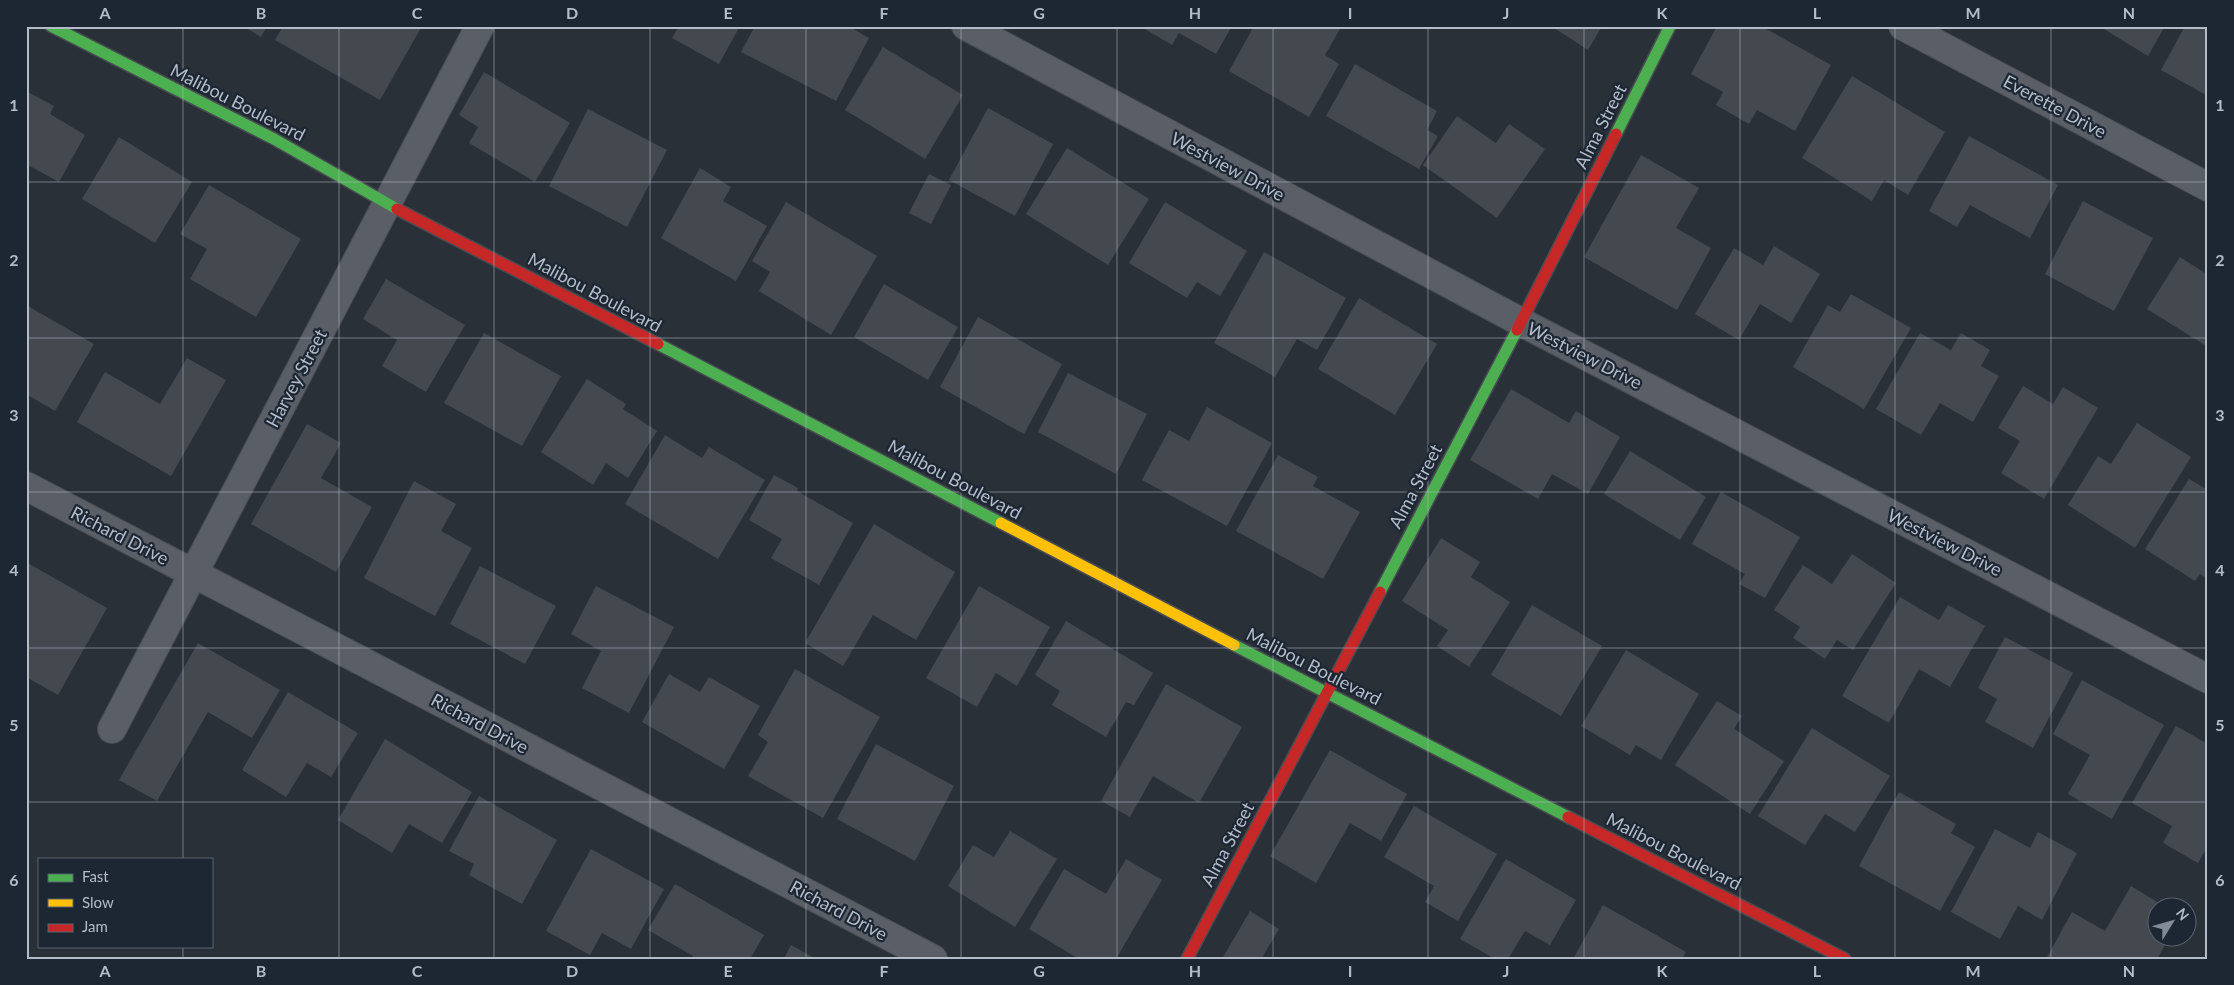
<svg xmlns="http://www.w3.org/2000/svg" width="2234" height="985" font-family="Lato,sans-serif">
<rect width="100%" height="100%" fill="#2a3038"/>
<g fill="#444950">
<polygon points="243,26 267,26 261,37"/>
<polygon points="283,26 422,26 380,100 275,40"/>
<polygon points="679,26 740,26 719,64 672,38"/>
<polygon points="755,26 848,26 869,38 836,101 741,52"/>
<polygon points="1140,26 1232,26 1216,54 1179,33 1172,45"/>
<polygon points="1254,26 1341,27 1325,55 1339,64 1309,117 1229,71"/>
<polygon points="1551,26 1602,26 1588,50"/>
<polygon points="1717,26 1761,26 1831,65 1795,131 1757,110 1749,124 1716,105 1723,92 1691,74"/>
<polygon points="2099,26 2165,26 2148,56"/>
<polygon points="2185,26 2208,26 2208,96 2161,70"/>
<polygon points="883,47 963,95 925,159 845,110"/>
<polygon points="1355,64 1437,111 1427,130 1438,136 1419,169 1326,116"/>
<polygon points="484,72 570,123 535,182 469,143 478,127 459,115"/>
<polygon points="1852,76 1945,132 1908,195 1884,180 1872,201 1802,158"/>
<polygon points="26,91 54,106 50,114 85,135 59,182 26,164"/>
<polygon points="988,108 1053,144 1015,216 949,180"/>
<polygon points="588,109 667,150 627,227 549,186"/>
<polygon points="1457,116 1496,143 1509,124 1545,149 1497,218 1423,165"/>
<polygon points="1969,136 2058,185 2030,238 1970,205 1957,227 1929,211"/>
<polygon points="119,137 192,182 155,243 82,199"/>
<polygon points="1067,148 1149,199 1108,265 1026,214"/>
<polygon points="1641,155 1699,188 1676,228 1711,248 1677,310 1584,257"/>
<polygon points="700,168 731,187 723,201 767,226 736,281 661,238"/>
<polygon points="929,174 951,185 931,224 909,213"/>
<polygon points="209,185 301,239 256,317 190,279 207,249 180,234"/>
<polygon points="2083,201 2153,238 2114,311 2045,274"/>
<polygon points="786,202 877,256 831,335 759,291 770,272 752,261"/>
<polygon points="1165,202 1247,251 1220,296 1197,282 1187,298 1129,263"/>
<polygon points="1774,246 1820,274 1791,323 1760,304 1739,340 1695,314 1734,248 1763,265"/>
<polygon points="1264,252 1346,298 1317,350 1297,339 1275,377 1214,343"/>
<polygon points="2180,257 2208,275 2208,347 2147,309"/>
<polygon points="386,279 465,325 426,392 382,366 397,340 363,319"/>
<polygon points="884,284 958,327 928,380 854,337"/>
<polygon points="1851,294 1911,328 1864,409 1793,367 1828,305 1840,312"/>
<polygon points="1359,298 1437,344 1395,415 1318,369"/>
<polygon points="26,305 94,344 55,411 26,394"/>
<polygon points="978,317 1062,364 1024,434 940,387"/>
<polygon points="484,333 561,376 522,446 444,403"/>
<polygon points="1920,333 1951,350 1961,333 1990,350 1981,366 1999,376 1973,422 1940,403 1921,435 1876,409"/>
<polygon points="187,358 226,380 171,476 77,422 105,372 160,404"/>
<polygon points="1068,373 1147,414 1116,474 1038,432"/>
<polygon points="587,379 626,404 623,409 657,431 628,478 606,463 593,485 541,452"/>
<polygon points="2023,386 2053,404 2063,387 2098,408 2044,499 2001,473 2020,441 1998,428"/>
<polygon points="1511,389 1569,423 1576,411 1620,437 1588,494 1552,474 1538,499 1470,460"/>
<polygon points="1207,407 1272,443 1227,526 1142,480 1169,430 1189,441"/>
<polygon points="2137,423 2191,457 2135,548 2068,505 2098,456 2111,464"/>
<polygon points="307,424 341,443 321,478 372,507 336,572 251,524"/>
<polygon points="665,435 702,458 709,447 765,480 718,559 625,504"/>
<polygon points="1630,451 1706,497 1680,540 1604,494"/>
<polygon points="1278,455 1318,477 1313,486 1360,512 1323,579 1236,531"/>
<polygon points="774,475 798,488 797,491 853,523 819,585 771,558 782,539 749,520"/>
<polygon points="2189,479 2208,490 2208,579 2200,574 2195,581 2145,549"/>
<polygon points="414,481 456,504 441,531 472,548 435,616 364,578"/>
<polygon points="1721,492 1800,537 1765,598 1739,584 1745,574 1692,544"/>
<polygon points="874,524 955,572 916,640 873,615 843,666 805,643"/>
<polygon points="1441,538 1480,562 1471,577 1510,602 1469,667 1437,646 1448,630 1402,601"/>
<polygon points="1852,554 1896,583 1853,650 1837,640 1825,659 1793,638 1800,627 1774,610 1803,565 1832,584"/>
<polygon points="26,562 107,608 58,695 26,677"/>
<polygon points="480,566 556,606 525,664 450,624"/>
<polygon points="596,586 674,627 629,713 582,688 601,651 571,634"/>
<polygon points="979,586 1050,627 1017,686 996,673 977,707 926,678"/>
<polygon points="1900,597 1939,620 1948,605 1985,626 1950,687 1919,669 1889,723 1842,696"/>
<polygon points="1532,605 1602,646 1561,716 1491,675"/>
<polygon points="1066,621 1153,673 1134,705 1126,702 1106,737 1052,705 1060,691 1035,675"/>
<polygon points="2005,637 2073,673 2033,748 1985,722 1997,699 1978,688"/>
<polygon points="198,643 280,690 252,738 208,712 157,801 119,780"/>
<polygon points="1626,650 1699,694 1661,760 1636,745 1630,755 1581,726"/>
<polygon points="795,669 880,717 823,818 748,776 768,742 758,735"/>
<polygon points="669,674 700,692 709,677 760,706 724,769 642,722"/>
<polygon points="2082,680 2164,725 2112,819 2068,794 2090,755 2053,734"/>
<polygon points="1166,684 1242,727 1199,803 1153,776 1130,817 1101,801"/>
<polygon points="288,692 358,733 331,777 307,763 286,797 242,770"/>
<polygon points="1717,701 1742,716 1734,729 1784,761 1750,814 1675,765"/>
<polygon points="2176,726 2208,744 2206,756 2208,757 2208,846 2198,863 2163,843 2172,826 2132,803"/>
<polygon points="1812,728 1890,776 1855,832 1825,814 1805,845 1758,816"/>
<polygon points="385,739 472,792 442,843 409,824 392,853 338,820"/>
<polygon points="876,744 954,786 915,861 837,819"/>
<polygon points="1330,750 1407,794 1381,841 1350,823 1316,883 1270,856"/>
<polygon points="1899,792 1956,824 1951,833 1975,847 1940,911 1859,866"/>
<polygon points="479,796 557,840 522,904 469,875 474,864 449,851"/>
<polygon points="1414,806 1497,854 1458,921 1425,902 1434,886 1384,857"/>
<polygon points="1995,829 2030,848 2038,832 2077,853 2042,920 2018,906 2000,939 1951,912"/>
<polygon points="1010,831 1057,859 1015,927 948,886 973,845 994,857"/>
<polygon points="591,849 664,889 631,949 602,933 590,955 546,931"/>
<polygon points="1126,859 1162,880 1116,959 1079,959 1029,929 1064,869 1106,894"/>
<polygon points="1506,859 1576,900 1550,945 1525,931 1508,959 1495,959 1460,939"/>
<polygon points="675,884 764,935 750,959 692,959 693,956 648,930"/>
<polygon points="2131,886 2167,908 2156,908 2156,938 2169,938 2157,959 2046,959 2072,912 2105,931"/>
<polygon points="1603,905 1686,952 1682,959 1573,959"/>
<polygon points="1250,911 1279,929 1263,956 1267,959 1222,959"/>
<polygon points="791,945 816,959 784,959"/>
</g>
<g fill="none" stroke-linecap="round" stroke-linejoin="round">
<defs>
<g id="street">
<polyline points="966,26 1521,322 2208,679"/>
<polyline points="1903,26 2208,187"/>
<polyline points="26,486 933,959"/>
<polyline points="112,729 480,26"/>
</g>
<g id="fast">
<polyline points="51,26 274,139 397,209"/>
<polyline points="1616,134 1670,26"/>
<polyline points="658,344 1001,523"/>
<polyline points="1380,592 1517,330"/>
<polyline points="1234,645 1568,817"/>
</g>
<polyline id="slow" points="1001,523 1234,645"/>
<g id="jam">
<polyline points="397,209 658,344"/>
<polyline points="1517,330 1616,134"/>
<polyline points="1568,817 1845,959"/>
<polyline points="1187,959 1380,592"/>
</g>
</defs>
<use href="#street" stroke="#484c53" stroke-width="30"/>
<use href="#fast" stroke="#484c53" stroke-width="14"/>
<use href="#slow" stroke="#484c53" stroke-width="14"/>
<use href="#jam" stroke="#484c53" stroke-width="14"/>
<use href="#street" stroke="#5a5e66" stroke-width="28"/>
<use href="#fast" stroke="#4caf50" stroke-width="11"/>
<use href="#slow" stroke="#ffc107" stroke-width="11"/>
<use href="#jam" stroke="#c62828" stroke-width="11"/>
</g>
<path fill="none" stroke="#b4bcc9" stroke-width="1" stroke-opacity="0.55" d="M183,26V859M339,26V959M494,26V959M650,26V959M806,26V959M961,26V959M1117,26V959M1273,26V959M1428,26V959M1584,26V959M1740,26V959M1895,26V959M2051,26V959M26,182H2208M26,338H2208M26,492H2208M26,648H2208M26,802H2208M183,946V959"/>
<g text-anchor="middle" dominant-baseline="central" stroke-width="4.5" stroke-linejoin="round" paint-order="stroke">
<g font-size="18" fill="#b4bcc9" stroke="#1d2633">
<text transform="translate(238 102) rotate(27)">Malibou Boulevard</text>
<text transform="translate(2055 106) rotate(28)">Everette Drive</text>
<text transform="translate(1600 126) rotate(-63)">Alma Street</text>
<text transform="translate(1228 166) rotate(28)">Westview Drive</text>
<text transform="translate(595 292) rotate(28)">Malibou Boulevard</text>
<text transform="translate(1585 355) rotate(27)">Westview Drive</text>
<text transform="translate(296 378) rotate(-62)">Harvey Street</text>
<text transform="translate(955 479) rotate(28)">Malibou Boulevard</text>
<text transform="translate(1415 486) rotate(-62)">Alma Street</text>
<text transform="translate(120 535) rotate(27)">Richard Drive</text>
<text transform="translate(1945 542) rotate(27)">Westview Drive</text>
<text transform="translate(1314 666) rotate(27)">Malibou Boulevard</text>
<text transform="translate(480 723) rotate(28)">Richard Drive</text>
<text transform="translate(1227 844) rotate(-62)">Alma Street</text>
<text transform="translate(1674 851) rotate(27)">Malibou Boulevard</text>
<text transform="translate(839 910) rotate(28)">Richard Drive</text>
</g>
</g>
<rect width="2234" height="985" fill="none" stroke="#1d2633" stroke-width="55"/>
<rect x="38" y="858" width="175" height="90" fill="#1d2633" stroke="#59626f"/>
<rect x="48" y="874" width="25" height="8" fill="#4caf50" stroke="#59626f"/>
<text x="82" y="882" font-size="15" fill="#b4bcc9">Fast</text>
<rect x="48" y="899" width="25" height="8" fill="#ffc107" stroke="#59626f"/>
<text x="82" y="908" font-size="15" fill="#b4bcc9">Slow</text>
<rect x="48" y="924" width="25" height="8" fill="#c62828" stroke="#59626f"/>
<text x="82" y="932" font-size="15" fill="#b4bcc9">Jam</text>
<g transform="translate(2172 922) rotate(53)"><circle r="24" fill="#1d2633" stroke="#59626f"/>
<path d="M0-4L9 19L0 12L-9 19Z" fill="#848b96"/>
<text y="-8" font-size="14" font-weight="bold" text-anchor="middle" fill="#b4bcc9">N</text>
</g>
<rect x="28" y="28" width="2178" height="930" fill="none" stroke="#b4bcc9" stroke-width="2"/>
<g font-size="16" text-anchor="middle" font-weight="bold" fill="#b4bcc9">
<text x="105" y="19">A</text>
<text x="261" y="19">B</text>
<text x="417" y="19">C</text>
<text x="572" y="19">D</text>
<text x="728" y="19">E</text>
<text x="884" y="19">F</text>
<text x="1039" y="19">G</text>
<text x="1195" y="19">H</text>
<text x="1350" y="19">I</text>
<text x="1506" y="19">J</text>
<text x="1662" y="19">K</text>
<text x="1817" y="19">L</text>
<text x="1973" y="19">M</text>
<text x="2129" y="19">N</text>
<text x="14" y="111">1</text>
<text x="2220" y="111">1</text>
<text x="14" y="266">2</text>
<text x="2220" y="266">2</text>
<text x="14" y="421">3</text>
<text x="2220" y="421">3</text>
<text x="14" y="576">4</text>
<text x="2220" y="576">4</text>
<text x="14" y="731">5</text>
<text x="2220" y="731">5</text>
<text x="14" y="886">6</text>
<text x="2220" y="886">6</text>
<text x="105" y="977">A</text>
<text x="261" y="977">B</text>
<text x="417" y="977">C</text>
<text x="572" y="977">D</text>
<text x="728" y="977">E</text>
<text x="884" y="977">F</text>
<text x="1039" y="977">G</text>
<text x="1195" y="977">H</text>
<text x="1350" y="977">I</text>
<text x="1506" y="977">J</text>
<text x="1662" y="977">K</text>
<text x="1817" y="977">L</text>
<text x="1973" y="977">M</text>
<text x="2129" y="977">N</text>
</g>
</svg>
